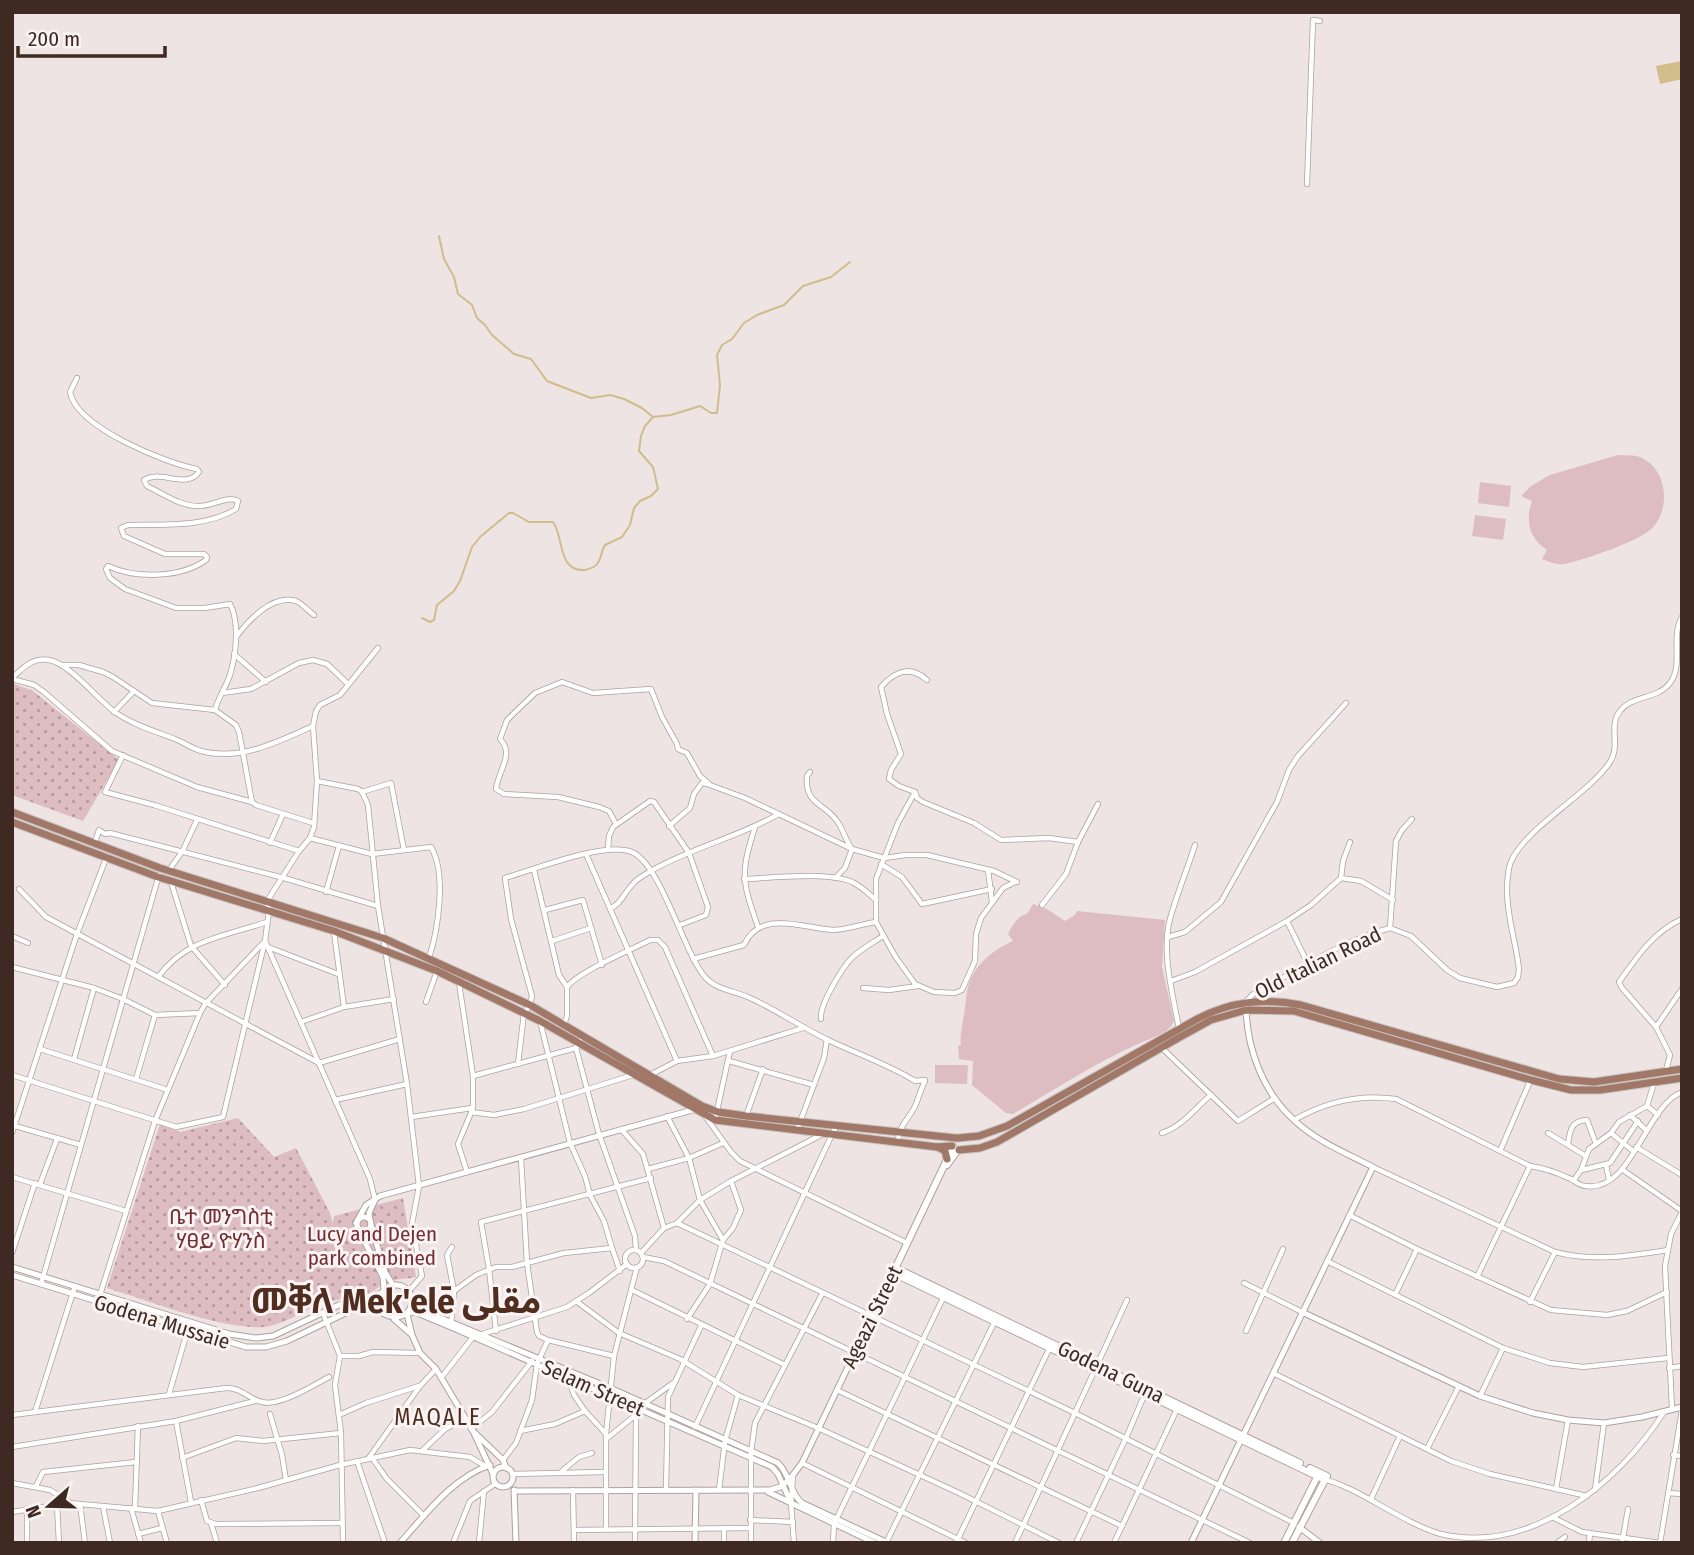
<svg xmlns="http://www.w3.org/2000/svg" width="1694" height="1555" font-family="'Fira Sans Condensed','Noto Sans Arabic','Noto Sans Ethiopic',sans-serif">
<defs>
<pattern id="grass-dots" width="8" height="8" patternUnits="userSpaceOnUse" patternTransform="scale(1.75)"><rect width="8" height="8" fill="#ddbcc2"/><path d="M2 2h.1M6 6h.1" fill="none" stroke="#b5999d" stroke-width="1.8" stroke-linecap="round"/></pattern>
</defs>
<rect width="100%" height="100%" fill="#ede4e3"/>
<g fill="url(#grass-dots)">
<polygon points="12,683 33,691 119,760 83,821 12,795"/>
<path d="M238,1118L274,1157L296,1148L330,1213L333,1224L334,1216L403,1198L416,1277C407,1279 396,1279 388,1281C380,1284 377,1291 368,1293C352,1296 339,1298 324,1305L328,1281L320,1303C304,1311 288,1322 270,1326C232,1334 147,1300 107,1288L160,1124L180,1132Z"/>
</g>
<g fill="#ddbcc2">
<path d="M1618,455C1628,456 1636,454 1644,459C1667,472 1670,507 1654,526C1644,540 1581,561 1564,564C1556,565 1550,562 1542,559L1547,550C1529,538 1525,521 1532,501L1521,496L1531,486L1550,475Z"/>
<polygon points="1480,482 1511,486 1509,507 1478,503"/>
<polygon points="1475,515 1506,519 1503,540 1472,536"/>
<path d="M1033,904L1047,909L1065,921L1075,915L1077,911L1165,920L1162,967L1174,1021C1169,1034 1150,1038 1138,1044C1095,1063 1054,1090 1013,1114L1006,1113L972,1085L973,1061L959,1059L958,1046L961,1045C959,1036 964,1017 965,1008C966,1003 966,997 967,992C972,966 991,951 1013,941L1008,934C1012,926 1018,915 1027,914Z"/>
<polygon points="935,1065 968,1065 967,1084 935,1083"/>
</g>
<polygon fill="#d1bc8c" points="1682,61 1682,79 1660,84 1656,66"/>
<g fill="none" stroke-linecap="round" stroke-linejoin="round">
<g stroke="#d1bc8c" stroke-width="2">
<polyline points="439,236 444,259 454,277 458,294 472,305 477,318 485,325 492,335 514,354 531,359 547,381 591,398 610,395 624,399 642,408 653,417"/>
<path d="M422,618L430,622L434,620L437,605L454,591L460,581L472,547L480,537L509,513H513L529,522H553C564,536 557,572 585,570C590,569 597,566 599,561C602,556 601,551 605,545L622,537L630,525L634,508L640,501L651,496L658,489L653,467L639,451L641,436L645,426L653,417L671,415L700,406L711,413H717L720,385L717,355L722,345L732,339L744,323L757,315L784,305L803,286L831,277L850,262"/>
</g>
<defs>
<g id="minor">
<polyline points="1307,184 1313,20 1320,21"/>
<path d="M77,378L70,392C76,427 165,463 197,469L199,472C186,490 160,469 144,480L147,486C164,494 181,507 200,506C212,506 228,495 238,501L236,509C205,528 163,524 128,525L121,528L124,536L165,554H204L207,557L206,560C181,578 136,579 108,566L106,569L110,578L125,589L176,608H205L230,604C240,622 236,655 230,675C226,687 218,698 215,710"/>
<path d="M236,637C248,621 272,594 296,601C303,604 308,611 314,615"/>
<polyline points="234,654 266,682"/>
<polyline points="63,665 79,665 103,672 113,677 152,703 215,710 236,725 239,732 252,802"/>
<path d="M12,678C23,668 32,657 49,660C69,663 98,700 116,713C134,725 154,731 175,739C185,743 194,750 205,752C243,760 280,741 313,726"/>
<polyline points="12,679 34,685 44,692 112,751 197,787 252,802 256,805 313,823"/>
<polyline points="222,693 251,689 299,663 313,660 327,664 348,684"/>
<polyline points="114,712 134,691"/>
<polyline points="123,755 105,792 154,805 299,851"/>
<path d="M810,772L807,776C804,806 827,803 839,824C844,832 846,841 852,849L845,868L836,877"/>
<polyline points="317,781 358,789 362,792 368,805 378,906 407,1084 419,1186 412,1224 422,1276 409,1291"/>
<polyline points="362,792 391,783 404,850"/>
<path d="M915,792L899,786L889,779L891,770L901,754L887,714L881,687C895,671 910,665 927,680"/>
<path d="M616,824L609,811L599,807L558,797L504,794L496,789C498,771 515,754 500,739L507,720L535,693L562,682L593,693L651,689L662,717L677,744L678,749L687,753L700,776L710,785L745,798L852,849L884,858L906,855H927L994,871L1017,882"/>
<polyline points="669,826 690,808 694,794 702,783 709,784"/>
<path d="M755,827C740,874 742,881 758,927"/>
<path d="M310,838L372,854L431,847C447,874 438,930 429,958"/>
<polyline points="95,842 99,830 105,834 110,833 284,878 378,906"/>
<polyline points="270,843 283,814"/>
<polyline points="608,849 609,836 613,827 650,801 654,802 689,853 708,907 706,915 680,925"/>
<polyline points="586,854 677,1061"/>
<polyline points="881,864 902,877 922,904 992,889"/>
<polyline points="169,870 182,852 197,820"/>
<polyline points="534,870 559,975 567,987 567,1016 564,1024"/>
<polyline points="988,870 992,902"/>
<polyline points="1341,878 1343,861 1350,842"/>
<path d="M744,879C771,878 831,871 854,883C862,887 869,894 876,900"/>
<polyline points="171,882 191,946 225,985"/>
<polyline points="1015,882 1003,888 981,918 976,934 975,961 962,990 955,993 934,992 915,984 895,956 876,922 876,879 898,823 915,792 917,798 923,802 974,823 1001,840 1049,838 1078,842"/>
<polyline points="19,889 46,917 319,1063 400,1039"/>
<polyline points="326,892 339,846"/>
<polyline points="1042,905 1066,874 1078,842 1098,804"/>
<path d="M611,908C621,904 624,893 632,885C636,879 643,876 649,872C690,848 736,838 777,815"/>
<polyline points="545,910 583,900 602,965"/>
<polyline points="1287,921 1308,964"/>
<polyline points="1390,928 1396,841 1402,830 1412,819"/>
<polyline points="334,932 344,1007"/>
<polyline points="12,936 28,943"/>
<polyline points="1168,937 1185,932 1221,902 1277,802 1289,770 1298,756 1346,703"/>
<polyline points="552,941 591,928"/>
<polyline points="268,947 338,974"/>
<path d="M693,959L744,945C760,909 802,928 833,930C846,930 862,924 876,922"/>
<polyline points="12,967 94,988 123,999 155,1015 200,1013"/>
<path d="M158,977C186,939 225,936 267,922"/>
<polyline points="1171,981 1195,972 1287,921 1311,905 1341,878 1361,881 1393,900"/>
<polyline points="459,983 473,1076 473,1108 458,1144 467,1172"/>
<path d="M567,987C578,972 631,950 650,940H658L665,947L713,1056"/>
<polyline points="863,988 889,990 918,986"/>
<polyline points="426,1002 437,971"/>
<path d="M1246,1002L1252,995C1297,971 1341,941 1390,928L1411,936L1447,970L1460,978L1497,987L1514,983L1518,977L1519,969C1516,942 1507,918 1507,890C1507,882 1508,872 1510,864C1523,829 1588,795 1610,762C1621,745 1608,726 1620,711C1632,695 1657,700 1670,683C1684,665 1670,637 1682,617"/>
<path d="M821,1019C819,1005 844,964 855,955C863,948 874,942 883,936"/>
<polyline points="540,1021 570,1143 585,1176 590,1195 604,1221 612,1248"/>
<polyline points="301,1022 344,1007 394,999"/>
<path d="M1656,1027L1622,988L1619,982C1637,957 1653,932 1682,919"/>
<path d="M1179,1029C1173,994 1161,954 1170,919C1177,894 1187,870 1195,845"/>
<polyline points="580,1041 576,1048 599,1134 635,1236 636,1250"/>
<polyline points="1162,1048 1238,1121 1275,1098"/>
<polyline points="40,1049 168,1090"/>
<polyline points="74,1059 94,988"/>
<polyline points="729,1061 814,1085"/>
<path d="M518,1064L524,1013L530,1005L532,996L511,919L505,878C536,869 600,843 629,851C660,859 683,952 705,977C715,989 734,991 748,997C775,1009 801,1027 828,1040C857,1054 888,1064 915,1081L925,1080"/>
<polyline points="1666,1071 1670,1055 1656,1027 1682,989"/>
<polyline points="12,1075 176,1127 223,1117 265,941 269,911 267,901 299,851 310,838 314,827 317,781 313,726 316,711 320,705 340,695 378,648"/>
<polyline points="650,1075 677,1061 713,1056 803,1028"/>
<polyline points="473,1076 576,1048"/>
<polyline points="136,1079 155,1015"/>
<polyline points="335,1100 407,1084"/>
<polyline points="1647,1106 1658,1115"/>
<polyline points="471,1112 494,1115 524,1109 633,1075"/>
<polyline points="1630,1115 1647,1131"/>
<polyline points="667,1116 689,1158 700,1200 723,1240 710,1284 687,1319"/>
<polyline points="705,1116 731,1152 740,1161 907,1243"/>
<polyline points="746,1116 763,1069"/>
<polyline points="411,1117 472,1108"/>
<polyline points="715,1120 730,1051"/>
<path d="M1294,1120C1325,1102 1360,1094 1396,1099L1530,1166C1545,1168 1558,1173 1571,1179C1576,1182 1580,1186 1586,1186C1632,1193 1645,1106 1682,1092"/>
<polyline points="15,1126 81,1145"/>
<polyline points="621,1129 643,1154 664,1228"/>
<polyline points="797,1130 824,1058 827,1039"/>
<polyline points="12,1133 77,934 107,856"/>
<path d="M1162,1133C1183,1126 1195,1108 1211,1095"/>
<polyline points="1548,1133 1586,1156"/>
<polyline points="1611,1133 1633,1151"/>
<path d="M898,1141C898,1126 911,1117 916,1104C919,1096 921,1089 925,1081"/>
<path d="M1568,1144C1570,1130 1571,1121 1587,1120L1596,1144"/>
<polyline points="1636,1147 1682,1175"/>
<polyline points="1500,1151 1531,1079"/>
<polyline points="521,1158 527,1263 537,1332 539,1336 548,1340 614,1356"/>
<polyline points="1606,1165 1609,1180"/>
<path d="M1373,1167L1555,1252C1592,1262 1630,1256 1668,1250"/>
<polyline points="648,1169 689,1158 723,1143"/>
<polyline points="1582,1170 1610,1163 1638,1121"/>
<polyline points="1623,1170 1682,1211"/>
<polyline points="12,1177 126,1211"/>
<polyline points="1574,1180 1581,1170 1589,1149 1611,1133 1619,1122 1647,1106 1654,1083"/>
<polyline points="40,1184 57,1139"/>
<polyline points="1349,1215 1417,1249 1551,1310 1607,1315 1627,1311 1667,1292"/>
<polyline points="677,1223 1075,1413 1294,1523"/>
<polyline points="723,1240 733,1228 741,1210 731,1181"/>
<circle cx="634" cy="1259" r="9"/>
<polyline points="12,1253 35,1183"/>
<polyline points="641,1253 664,1228 677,1223 700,1200 731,1181 823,1134"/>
<polyline points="643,1257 664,1261 1250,1543"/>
<polyline points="1327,1261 1503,1348 1550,1363 1583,1367 1668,1358"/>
<polyline points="1477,1277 1530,1166"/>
<polyline points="1244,1283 1302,1312"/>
<polyline points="41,1284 159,875"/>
<polyline points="632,1290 785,1365"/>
<polyline points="454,1291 476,1275 496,1267 512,1267 564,1253 612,1248 620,1271"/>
<polyline points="1395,1295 1417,1249"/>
<polyline points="98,1301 155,1121 200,1013 205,1004 265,941 370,1179 375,1200"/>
<polyline points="576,1301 619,1333 680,1359 738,1395 818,1428 959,1493 1059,1543"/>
<polyline points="1530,1302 1555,1252"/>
<polyline points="323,1313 340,1356 335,1385 341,1433 343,1543"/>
<polyline points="451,1325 454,1291 447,1255 452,1247"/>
<polyline points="496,1331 489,1269 481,1222 651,1178"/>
<polyline points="1246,1331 1283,1249"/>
<polyline points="340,1356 359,1356 373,1352 420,1353"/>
<polyline points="1669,1368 1682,1366"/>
<polyline points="1273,1373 1451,1461 1490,1474 1587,1496"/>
<polyline points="441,1378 473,1337 567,1307 589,1293 627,1264"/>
<polyline points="568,1378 574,1395 585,1411 606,1434"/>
<polyline points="837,1390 1122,1526"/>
<polyline points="169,1394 190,1322"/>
<polyline points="1480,1396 1503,1348"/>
<polyline points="644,1404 673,1383"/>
<polyline points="1672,1408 1665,1266 1671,1234 1682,1212"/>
<polyline points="35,1412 75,1286"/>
<polyline points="270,1414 282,1455 286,1480"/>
<path d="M12,1415L226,1388C240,1387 249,1399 262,1402C279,1407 314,1385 329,1377"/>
<polyline points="339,1415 366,1403 419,1386"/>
<polyline points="176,1421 191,1502"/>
<polyline points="695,1427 836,1126"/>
<polyline points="471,1429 492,1412 532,1361"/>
<polyline points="520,1431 555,1424 585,1411"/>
<polyline points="606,1439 637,1414"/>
<polyline points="12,1447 176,1421 255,1401"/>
<polyline points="1427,1449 1459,1386"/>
<polyline points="422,1451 445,1429 465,1419"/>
<polyline points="1673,1455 1682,1456"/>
<polyline points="182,1458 236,1438 263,1441 341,1433"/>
<polyline points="372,1458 387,1479 424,1516"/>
<polyline points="368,1459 420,1386 436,1369"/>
<polyline points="503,1460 516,1443 532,1400 537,1364 548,1340"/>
<polyline points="357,1461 385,1543"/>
<polyline points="802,1463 966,1543"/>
<polyline points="562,1471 579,1457 592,1453"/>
<polyline points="512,1474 604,1472"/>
<polyline points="793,1475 791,1503 794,1543"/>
<path d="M1325,1480C1334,1481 1342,1486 1350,1489C1377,1502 1414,1527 1441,1534C1531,1555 1619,1483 1664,1412"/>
<polyline points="12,1483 50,1490 69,1502"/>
<polyline points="36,1486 43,1472 136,1462"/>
<polyline points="666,1489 668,1397 701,1326"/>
<polyline points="1556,1489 1568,1420"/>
<polyline points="573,1490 574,1543"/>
<polyline points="719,1490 725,1441 738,1395"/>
<polyline points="1595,1490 1604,1423"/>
<polyline points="1668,1493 1682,1494"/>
<polyline points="1371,1499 1400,1436"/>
<polyline points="201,1500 207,1521 216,1524 342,1523"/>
<polyline points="57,1504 59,1543"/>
<polyline points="80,1504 85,1543"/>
<polyline points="103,1506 110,1543"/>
<polyline points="131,1508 141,1543"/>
<polyline points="135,1508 138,1426"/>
<polyline points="158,1511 167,1543"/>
<polyline points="12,1512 69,1503 158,1511 258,1488 340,1465 410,1450 470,1457 485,1466"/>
<polyline points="1554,1518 1582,1532 1660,1543"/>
<polyline points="750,1520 793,1522"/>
<polyline points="211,1523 217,1543"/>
<polyline points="606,1529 606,1434 614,1356 637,1267"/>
<polyline points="724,1529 724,1543"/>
<polyline points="574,1530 750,1528"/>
<polyline points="138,1534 162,1528"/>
<polyline points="27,1543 27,1510"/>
<polyline points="453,1543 470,1501 495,1484"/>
<polyline points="479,1543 484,1491"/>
<polyline points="635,1543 636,1415"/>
<polyline points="751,1543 751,1452 755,1423 822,1294"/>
<polyline points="833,1543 834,1524 944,1296"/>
<polyline points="886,1543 995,1321"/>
<polyline points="956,1543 1050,1347"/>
<polyline points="1015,1543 1127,1300"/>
<polyline points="1076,1543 1126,1438 1146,1391"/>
<polyline points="1114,1543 1178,1407"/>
<polyline points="1557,1543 1565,1537"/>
<polyline points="1589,1543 1590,1533"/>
<polyline points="1622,1543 1628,1509"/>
<polyline points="1660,1543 1682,1410"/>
</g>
<g id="tertiary">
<circle cx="364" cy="1224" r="7"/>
<polyline points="370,1220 369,1213 375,1200"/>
<polyline points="356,1223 366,1205 380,1196 696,1109"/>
<polyline points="371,1225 385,1272 393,1285"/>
<polyline points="357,1227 383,1277 384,1290"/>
<polyline points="12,1267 229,1334 256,1338 273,1336 339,1305 382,1293"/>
<polyline points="12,1275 246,1347 266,1347 287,1341 356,1308 371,1308 389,1316"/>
<circle cx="396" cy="1301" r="16"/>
<path d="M413,1300L421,1310L610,1388L778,1463C790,1474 790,1494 802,1503L888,1543"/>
<polyline points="1302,1312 1480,1396 1533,1413 1568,1420 1604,1423 1642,1417 1682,1407"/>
<polyline points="408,1313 415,1312 451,1327 772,1467 778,1474 791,1503"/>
<polyline points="407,1314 412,1335 420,1353 436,1369 473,1431 493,1474"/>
<polyline points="394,1319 410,1333"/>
<polyline points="475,1433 503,1460 506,1468"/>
<circle cx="503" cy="1477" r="10"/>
<polyline points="514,1490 516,1543"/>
<polyline points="516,1491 770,1490 780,1487 789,1480 802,1463 893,1273"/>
<polyline points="768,1492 875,1543"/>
<polyline points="1299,1527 1320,1543"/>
<path d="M400,1543C426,1514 452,1478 490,1465"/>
<polyline points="695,1543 696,1490"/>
<path d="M1191,1543L1373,1167C1346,1153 1316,1141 1294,1120C1263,1092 1247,1049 1246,1008"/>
</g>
<g id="secondary">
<polyline points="953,1147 893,1273 1325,1480"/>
<polyline points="947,1165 958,1150"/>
<polyline points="896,1268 1300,1463"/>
<polyline points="1284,1543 1319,1473"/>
<polyline points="1292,1543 1327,1476 1310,1468"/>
</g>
<g id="primary">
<polyline points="12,812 160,868 383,938 530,1005 702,1106 718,1112 746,1116 956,1138"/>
<polyline points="12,822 158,877 334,931 437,971 540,1021 715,1120 937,1147 952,1146"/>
<path d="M958,1138L979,1136L1007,1126L1197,1019C1231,1001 1264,998 1301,1005L1559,1079L1594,1082L1682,1069"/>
<polyline points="938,1147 945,1151 947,1159"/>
<polyline points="959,1150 980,1148 997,1142 1180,1037 1211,1020 1246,1010 1294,1011 1531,1080 1571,1090 1600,1090 1682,1078"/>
</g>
</defs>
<use href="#minor" stroke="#aea19e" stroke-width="6"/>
<use href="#tertiary" stroke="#aea19e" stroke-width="7"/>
<use href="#secondary" stroke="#b2a09c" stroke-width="8"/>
<use href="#primary" stroke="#c9c3c1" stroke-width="9"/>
<use href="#minor" stroke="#fff" stroke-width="4.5"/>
<use href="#tertiary" stroke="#fff" stroke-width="5"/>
<use href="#secondary" stroke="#fff" stroke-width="6"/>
<use href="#primary" stroke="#a17868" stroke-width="7"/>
</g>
<g text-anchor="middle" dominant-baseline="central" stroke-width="6" stroke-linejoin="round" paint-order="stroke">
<g font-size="21" fill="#3e2a23" stroke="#f9f4f3">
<text transform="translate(1318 963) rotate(-26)">Old Italian Road</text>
<text transform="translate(872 1317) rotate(-64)">Ageazi Street</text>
<text transform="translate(162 1322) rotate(17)">Godena Mussaie</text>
<text transform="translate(1111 1372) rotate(26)">Godena Guna</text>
<text transform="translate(593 1388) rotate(24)">Selam Street</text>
</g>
<g font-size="21" fill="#742d32" stroke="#f9f4f3">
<text x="221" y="1217">ቤተ መንግስቲ<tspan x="221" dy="24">ሃፀይ ዮሃንስ</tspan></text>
<text x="372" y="1234">Lucy and Dejen<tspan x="372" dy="24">park combined</tspan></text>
</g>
<g font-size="23" letter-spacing="2" fill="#502d1f" stroke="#f9f4f3">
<text x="438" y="1417">MAQALE</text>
</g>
<g font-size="35" font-weight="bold" fill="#502d1f" stroke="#f9f4f3">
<text x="396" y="1301">መቐለ Mek'elē مقلى</text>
</g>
</g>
<rect width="1694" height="1555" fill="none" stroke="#3e2a23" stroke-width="28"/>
<g transform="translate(49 1506) rotate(250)" stroke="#f9f4f3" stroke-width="5" paint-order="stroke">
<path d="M0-5L12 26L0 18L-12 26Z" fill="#3e2a23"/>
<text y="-10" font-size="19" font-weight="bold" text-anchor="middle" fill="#3e2a23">N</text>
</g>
<path d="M18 46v10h147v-10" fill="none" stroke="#3e2a23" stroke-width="3.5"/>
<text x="28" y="46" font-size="21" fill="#3e2a23" stroke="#f9f4f3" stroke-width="5" paint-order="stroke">200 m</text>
</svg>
